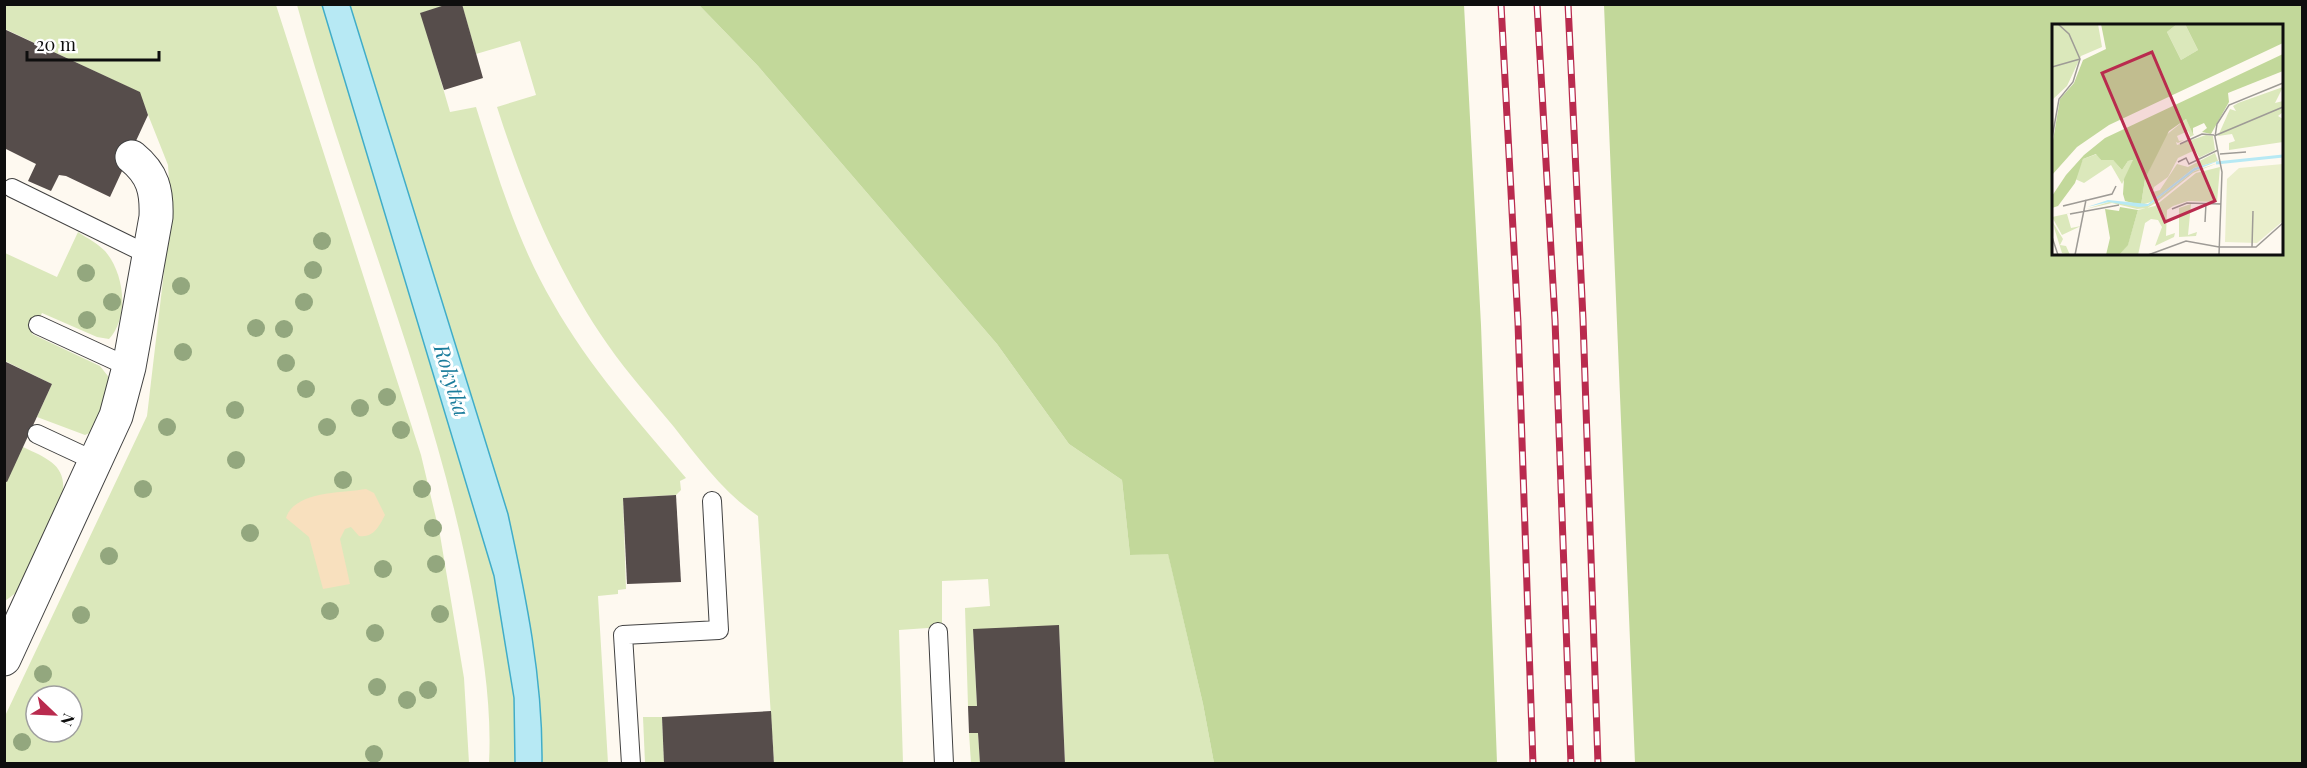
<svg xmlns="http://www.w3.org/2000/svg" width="2307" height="768" font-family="'Playfair Display',serif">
<rect width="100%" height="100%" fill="#fef9f0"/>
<g fill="#dbe8bb" fill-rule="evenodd">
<path d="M5,5H276L421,455L440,535L464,678L469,763H5V716L147,416L171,212L168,165L139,92L5,29ZM36,696H72V732H36Z"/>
<path d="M297,5H322L494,576L514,698L515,763H489C492,708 483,651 473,597C436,394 351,203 297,5Z"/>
<path d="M350,5H448L421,13L450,112L476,107C497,174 517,242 553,303C589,367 639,422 686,478L680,481L681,490L676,495L623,498L626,589L618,590V594L598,596L608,763H542C543,678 526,597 508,514Z"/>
<path d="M462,5H699L758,66L997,344L1069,444L1122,480L1130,555L1168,553L1203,704L1214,763H1065L1059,626L973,630L977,706H968L965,608L990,606L988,579L942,581V627L899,630L903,763H774L758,516C725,494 698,458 674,427C652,400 628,374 608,345C557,272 524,191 497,107L536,95L520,41L476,54Z"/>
<path d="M78,232C87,238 97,243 105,251C124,273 130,316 109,339L97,337L42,313L32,334L100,366L111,380V391L92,432L85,435L37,417L52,384L5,361V253L57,277Z"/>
<path d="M23,447C51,460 70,467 61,502L17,592L5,601V481Z"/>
<polygon points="643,717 662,717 664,763 645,763"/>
<polygon points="969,733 978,733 980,763 971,763"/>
</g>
<g fill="#c2d89a" fill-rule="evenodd">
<polygon points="699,5 1464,5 1481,325 1497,763 1214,763 1203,704 1168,554 1130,555 1122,480 1069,444 997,344 758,66"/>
<path d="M1604,5H2302V763H1635ZM2054,26H2282V254H2054Z"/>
</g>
<path fill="#f8e0be" d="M366,489L374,493L385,515C379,527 373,538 359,536L351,527L345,529L340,539L350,584L323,589L309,537L286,518C294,491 343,493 366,489Z"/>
<path fill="#b7e9f4" stroke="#40adc8" stroke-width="1.5" d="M322,5H350L508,514C526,597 543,678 542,763H515L514,698L494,576Z"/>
<g fill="#564d4b">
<polygon points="448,4 462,4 483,78 444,90 420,13"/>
<polygon points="4,29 140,92 148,115 110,197 66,176 59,175 51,191 28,181 36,164 4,148"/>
<polygon points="4,361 52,384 7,482 4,481"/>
<polygon points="676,495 681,582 627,584 623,498"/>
<polygon points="1059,625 1065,764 980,764 978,733 969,733 968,706 977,706 973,629"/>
<polygon points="771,711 774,764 664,764 662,717"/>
</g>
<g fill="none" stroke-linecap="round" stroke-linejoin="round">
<defs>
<g id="lane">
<polyline points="12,188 149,255"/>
<polyline points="38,325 129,367"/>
<polyline points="37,434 97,462"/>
<polyline points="938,632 944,764"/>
<polyline points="631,764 623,635 719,630 712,501"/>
</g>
<path id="street" d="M4,659L116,416L129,367L156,217C157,191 153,174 132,157"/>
</defs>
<use href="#lane" stroke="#414141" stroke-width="20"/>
<use href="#street" stroke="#414141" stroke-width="35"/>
<use href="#lane" stroke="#fff" stroke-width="18"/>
<use href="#street" stroke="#fff" stroke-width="33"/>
<defs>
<g id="rail">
<polyline points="1501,4 1518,323 1533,764"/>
<polyline points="1537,4 1555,320 1571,764"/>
<polyline points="1568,4 1583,319 1598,764"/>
</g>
</defs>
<use href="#rail" stroke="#b92b4e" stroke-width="7"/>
<use href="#rail" stroke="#fff" stroke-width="4.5" stroke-dasharray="14" stroke-linecap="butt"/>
</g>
<g fill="#93a77e">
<circle cx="322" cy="241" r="9"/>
<circle cx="313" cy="270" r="9"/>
<circle cx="86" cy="273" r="9"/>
<circle cx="181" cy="286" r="9"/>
<circle cx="112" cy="302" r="9"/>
<circle cx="304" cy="302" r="9"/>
<circle cx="87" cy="320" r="9"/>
<circle cx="256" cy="328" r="9"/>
<circle cx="284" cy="329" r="9"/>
<circle cx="183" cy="352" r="9"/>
<circle cx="286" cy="363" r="9"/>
<circle cx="306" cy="389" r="9"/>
<circle cx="387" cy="397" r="9"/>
<circle cx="360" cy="408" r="9"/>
<circle cx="235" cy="410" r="9"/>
<circle cx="167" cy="427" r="9"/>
<circle cx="327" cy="427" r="9"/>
<circle cx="401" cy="430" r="9"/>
<circle cx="236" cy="460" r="9"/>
<circle cx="343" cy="480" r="9"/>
<circle cx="143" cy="489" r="9"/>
<circle cx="422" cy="489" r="9"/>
<circle cx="433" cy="528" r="9"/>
<circle cx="250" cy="533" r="9"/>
<circle cx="109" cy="556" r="9"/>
<circle cx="436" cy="564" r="9"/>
<circle cx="383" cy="569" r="9"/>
<circle cx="330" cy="611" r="9"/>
<circle cx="440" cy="614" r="9"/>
<circle cx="81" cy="615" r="9"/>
<circle cx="375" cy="633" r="9"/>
<circle cx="43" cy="674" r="9"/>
<circle cx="377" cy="687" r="9"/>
<circle cx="428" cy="690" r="9"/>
<circle cx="407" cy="700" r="9"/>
<circle cx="22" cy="742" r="9"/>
<circle cx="374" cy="754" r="9"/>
</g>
<g text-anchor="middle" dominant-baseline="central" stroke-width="6" stroke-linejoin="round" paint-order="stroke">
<g font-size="21" font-style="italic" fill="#1c7d9c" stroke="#fff">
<text transform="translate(453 380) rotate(73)">Rokytka</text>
</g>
</g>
<g transform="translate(2052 24)">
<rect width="231" height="231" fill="#fef9f0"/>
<path d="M0,0H46L50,23L29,32L15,62L0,76ZM125,0H133L146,26L129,36L115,8ZM231,63L223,79L231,77V88L226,92L231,95V118L177,126V119L183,117L180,110L166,112L178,85L184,87L181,82L186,79ZM134,95L142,111L134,115L138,112L136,107L125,112L127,117L132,116L126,119L124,118L125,121L154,111L161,112L163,126L142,136L147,133L143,126L126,134L116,153L102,163L101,168L108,166L125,140L136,143L163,129L166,137L142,144L99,178L89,181L93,155L113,112ZM45,130L49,136H61L70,146L76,137L82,136L70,160L59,141L32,159L23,155L31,135ZM166,139L141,149L104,179L95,184L85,185L60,179L34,185L57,178L96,182L142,147ZM168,143L165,178L136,177L121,182L115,186L114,212L123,209L122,213L103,222L110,203L106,196L99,195L93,199L86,231H67L76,220L86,186L103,182L144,149ZM139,180L136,211L145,208L144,212L127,213V184ZM28,187L15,190L19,204L29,202L10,211L0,193ZM0,197L11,215L8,221L14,222L18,231L10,229Z" fill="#dbe8bb"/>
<path d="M49,0H125L115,8L129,36L146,26L133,0H231V19L57,101L25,123L0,151V122L8,75L22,59L31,36L54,25ZM231,30V47L176,69L177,78L159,110L150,108L155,104L152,99L141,104V110L134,95L117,107L93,155L89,181L73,177L71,170L72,155L81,136L76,137L70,146L61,136H49L44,130L31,135L23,159L6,182L0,184V172L14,151L32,131L53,114ZM68,183L86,186L76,221L67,231H54L58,214L53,185L67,187Z" fill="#c2d89a"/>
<path d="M231,140V197L205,219L173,218L175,155L187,144Z" fill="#eaefcc"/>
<path d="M166,137L142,147L96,182L87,183L57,178L35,183L56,176L96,180L142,144Z" fill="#b7e9f4"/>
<path fill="none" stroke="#b7e9f4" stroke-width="3" d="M164,139L231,132"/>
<path fill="none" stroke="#9e9b96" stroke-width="1.5" d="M0,43L28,35M162,112L231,83M0,114L7,75L21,58L28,35L17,10L6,0M128,120L150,110L162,111M168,130L194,128M126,138L134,134L137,140L166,126M11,182L60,170L64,162M120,185L135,179L169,180M18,190L67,181M153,198L154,179M0,213L6,231M200,223L201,187M23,231L34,176M96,231L134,217L167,223H204L231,199M167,231L170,148L163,113L165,100L177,81L231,59"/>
<path fill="#b92b4e" fill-opacity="0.15" stroke="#b92b4e" stroke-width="3" d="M100,28L163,177L113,198L50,49Z"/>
<rect width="231" height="231" fill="none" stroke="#0e0e0e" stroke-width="3"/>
</g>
<rect width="2307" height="768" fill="none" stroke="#0e0e0e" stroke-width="12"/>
<g transform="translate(54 714) rotate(113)"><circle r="28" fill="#ffffff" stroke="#9f9f9f" stroke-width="1.5"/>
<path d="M0-4.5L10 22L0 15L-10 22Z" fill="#b92b4e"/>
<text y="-9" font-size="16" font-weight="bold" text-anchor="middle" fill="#0e0e0e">N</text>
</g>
<path d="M27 51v9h132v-9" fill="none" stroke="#0e0e0e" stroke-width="3"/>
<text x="36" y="51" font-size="18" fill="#0e0e0e" stroke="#ffffff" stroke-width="4.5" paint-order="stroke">20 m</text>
</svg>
